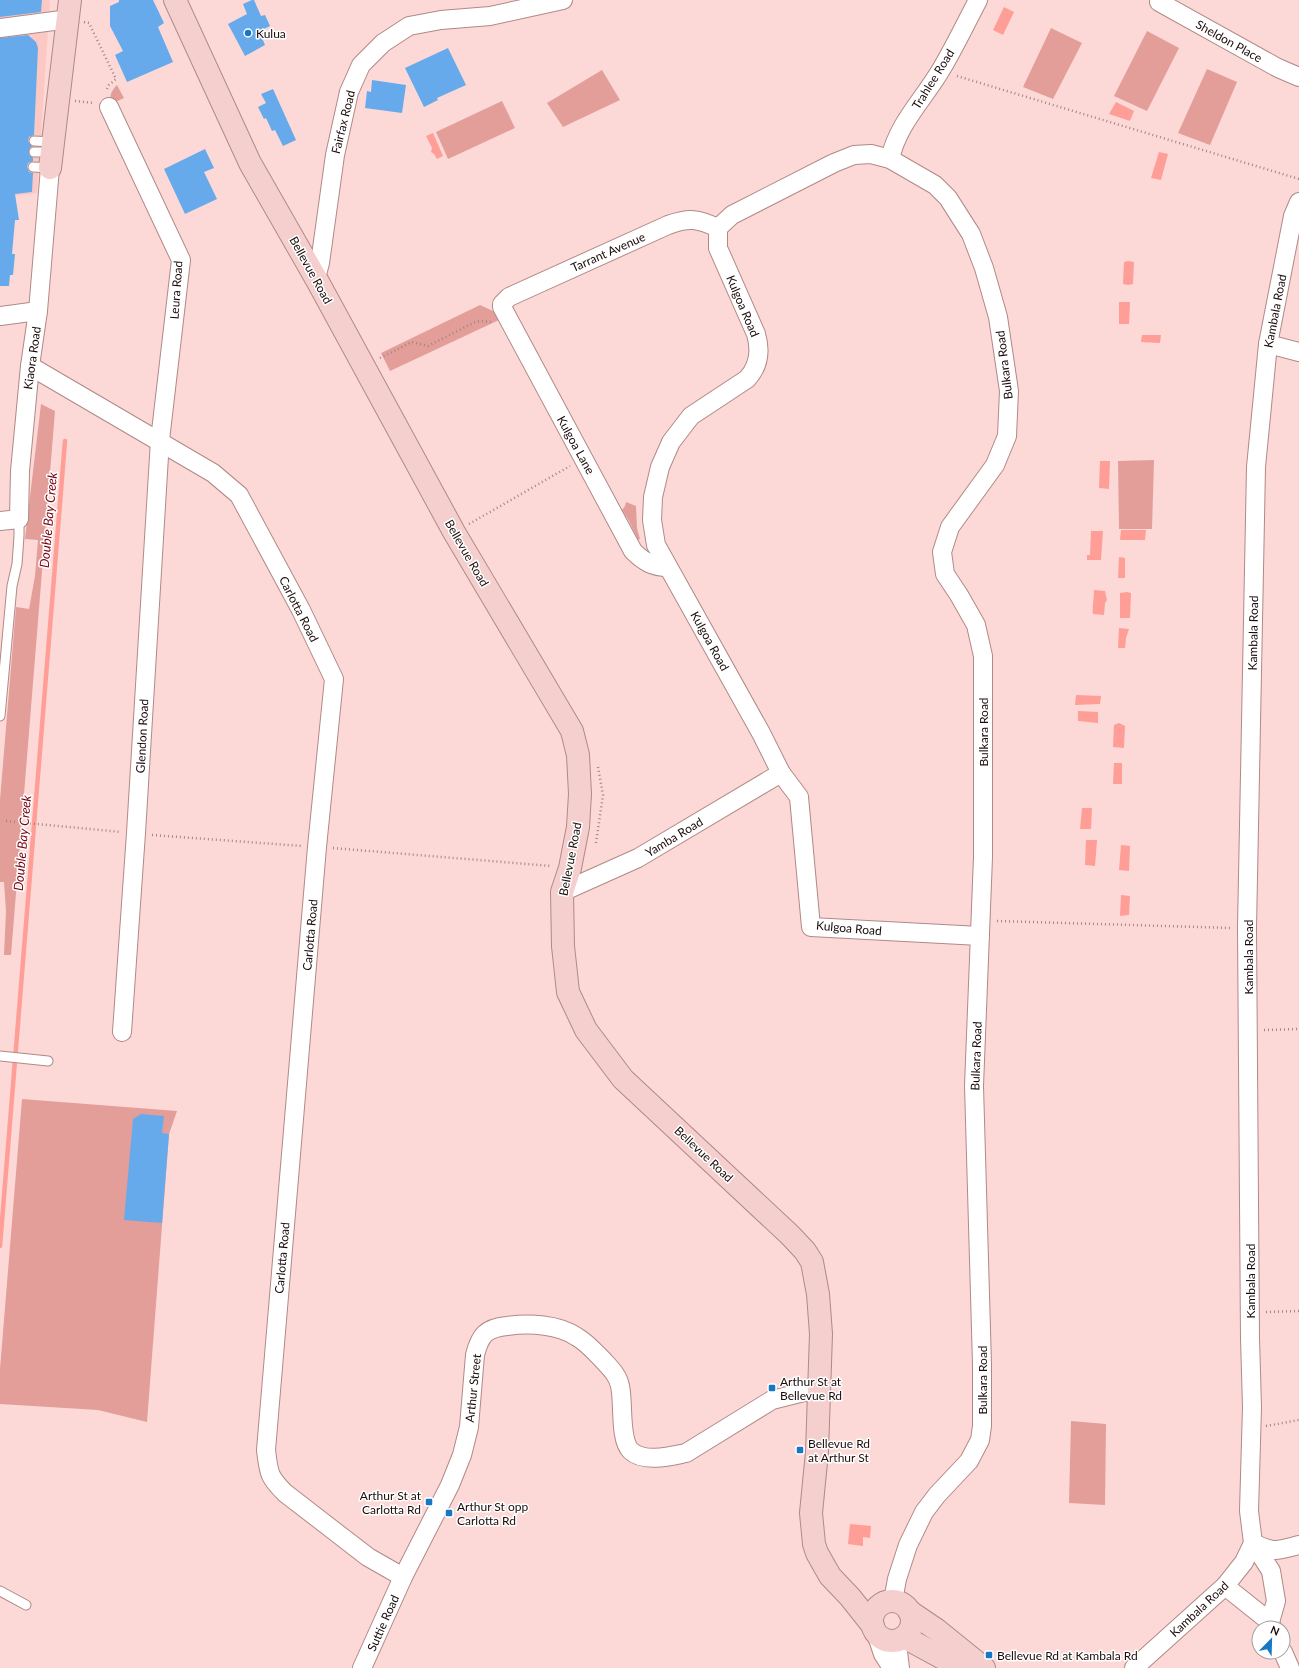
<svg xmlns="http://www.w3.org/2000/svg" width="1299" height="1668" font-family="Lato,sans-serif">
<rect width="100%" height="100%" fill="#fcd9d6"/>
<polygon fill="#fcc8c4" points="0,0 50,0 37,193 0,198"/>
<g fill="#e39e99">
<polygon points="1051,28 1082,43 1053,99 1023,87"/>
<polygon points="1147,31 1179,48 1147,111 1114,96"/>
<polygon points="1207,69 1237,82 1210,145 1178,133"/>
<polygon points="602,70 620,100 563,127 547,103"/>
<path d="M117,85L124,98L111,104C109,96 111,91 117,85Z"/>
<polygon points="502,101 515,128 448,159 436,132"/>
<polygon points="480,305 495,312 499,320 390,371 381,353"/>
<polygon points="41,404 55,411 11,955 4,955 6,911 4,882 0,882 0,800 16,607 29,609 35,576 38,540 25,539"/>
<polygon points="1154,460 1152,529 1119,529 1118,461"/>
<polygon points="626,502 636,506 637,528 640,539 638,540 629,521 622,510 625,506"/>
<polygon points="22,1099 177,1111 169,1134 147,1422 98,1410 0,1404 0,1369"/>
<polygon points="1071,1421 1106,1424 1105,1505 1069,1503"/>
</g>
<g fill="#ff9d97">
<polygon points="1004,7 1014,12 1003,35 993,30"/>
<polygon points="1116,102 1134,111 1130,121 1109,114"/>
<polygon points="433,133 443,156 437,159 434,154 431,152 432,148 426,136"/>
<polygon points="1159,152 1168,154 1161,180 1151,178"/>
<polygon points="1128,261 1134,262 1133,284 1128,285 1123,284 1124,262"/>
<polygon points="1119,302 1130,302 1129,324 1119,324"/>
<polygon points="1142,335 1161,335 1160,343 1141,342"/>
<polygon points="1100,461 1110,461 1109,489 1099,488"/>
<polygon points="1121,530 1146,530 1145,540 1120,540"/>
<polygon points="1091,531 1103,531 1101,560 1087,560 1087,555 1090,555"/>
<polygon points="1119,557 1125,558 1125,578 1118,578"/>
<path d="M1094,590L1105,591L1107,600L1105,603L1104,615L1093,614C1092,606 1094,600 1094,590Z"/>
<polygon points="1127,592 1131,593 1130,618 1120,618 1120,593"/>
<polygon points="1119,628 1129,629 1126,638 1125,648 1118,648"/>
<polygon points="1076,695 1101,696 1100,704 1075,705"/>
<polygon points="1078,711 1098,712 1098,723 1078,721"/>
<polygon points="1119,723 1125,726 1124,748 1113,747 1114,725"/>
<polygon points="1114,763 1122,763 1122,784 1113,784"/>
<polygon points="1082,808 1092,808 1091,829 1080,829"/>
<polygon points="1086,840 1097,840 1095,866 1085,865"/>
<polygon points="1121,845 1130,846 1129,871 1119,870"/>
<polygon points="1121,895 1130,896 1129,915 1120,916"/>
<polygon points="850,1524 871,1526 870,1538 863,1537 863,1546 848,1544"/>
</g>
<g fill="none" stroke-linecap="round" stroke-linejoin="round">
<polyline stroke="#ff9d97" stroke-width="4.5" points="0,1246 65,441"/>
</g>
<g fill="#66aaeb">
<polygon points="0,0 42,0 41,12 0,17"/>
<polygon points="119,0 153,0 164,23 158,27 173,62 127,82 115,55 123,51 110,26 110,6 119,2"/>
<polygon points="252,0 254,0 261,16 265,15 270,26 262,30 266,36 262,38 265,45 245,56 228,24 247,14 243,4"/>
<polygon points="28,35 36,42 38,48 34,135 29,137 28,141 32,146 29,149 29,155 33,158 33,161 28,163 27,167 29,172 33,173 32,192 15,194 19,220 15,220 12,254 15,254 13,275 10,275 9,286 0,286 0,38"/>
<polygon points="448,48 466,85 437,98 438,100 424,107 405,68"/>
<polygon points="372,80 406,85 402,113 365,108 367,91 371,92"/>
<polygon points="273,89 296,140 283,146 275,130 272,131 266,118 264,119 258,107 266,103 261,94"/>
<polygon points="205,149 214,168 204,172 217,199 185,214 164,169"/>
<polygon points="141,1114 164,1116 162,1133 169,1134 162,1223 124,1220 133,1119"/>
</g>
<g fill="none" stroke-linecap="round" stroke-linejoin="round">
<defs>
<g id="lane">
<polyline points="34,141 52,142"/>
<polyline points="34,152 52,152"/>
<polyline points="33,167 50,168"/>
<polyline points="0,716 12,586 17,564 19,536 19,519"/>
<polyline points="0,1056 48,1061"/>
<polyline points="0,1591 26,1605"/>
</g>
<g id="street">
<polyline points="1159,2 1278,68 1299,77"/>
<polyline points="0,28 69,19"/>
<polyline points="109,107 181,260 160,440 136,833 122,1032"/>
<path d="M890,159C898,123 924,99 942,68C955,46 966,23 978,0"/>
<polyline points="718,228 732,215 834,163 854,155 871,154 890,159 935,185 948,198 971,234 984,268 998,317 1009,391 1007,436 995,465 950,527 942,552 945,574 959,595 976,625 983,656 983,857 974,1086 982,1364 982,1426 980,1440 969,1461 937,1495 924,1512 908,1545 897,1579 893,1601"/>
<path d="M718,228V248L756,334C761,351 759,366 747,379L691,416L671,442L660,467L653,497L652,520L656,545L761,733L781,773L799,797L811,927L980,936"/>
<polyline points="316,278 320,263 335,155 349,92 361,65 383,43 409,26 441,20 490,16 563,0"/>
<polyline points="0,316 38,311"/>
<polyline points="1268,344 1299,352"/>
<path d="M30,366L213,473L239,495L301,610L334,679L317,847L266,1450C269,1473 268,1476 285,1493L368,1557L403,1577"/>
<polyline points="0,521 19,519 20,471 30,366 38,311 50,168"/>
<path d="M668,567C653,567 644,562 633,551L502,307V304L509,297L668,225C690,217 698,219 718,228"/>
<polyline points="562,892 638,858 781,773"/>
<polyline points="1253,1543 1271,1571 1276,1601 1270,1622"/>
<path d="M1253,1543C1275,1553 1276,1551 1299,1545"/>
<polyline points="1225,1586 1270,1622 1272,1628"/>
<polyline points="876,1633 883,1654 892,1668"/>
<polyline points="1283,1652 1290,1668"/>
<path d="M362,1668L403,1577L450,1485L462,1455L469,1427L475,1355C480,1335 486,1328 507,1326C529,1323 558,1324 577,1337C586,1342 595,1352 602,1359C610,1368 618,1375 620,1386C624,1403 619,1440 631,1451C644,1463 671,1456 686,1453L772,1400L804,1392L818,1391"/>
<polyline points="900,1668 898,1652 900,1639"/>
<polyline points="1134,1668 1225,1586 1244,1562 1253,1543 1249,1511 1252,1407 1250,1338 1247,928 1256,467 1268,344 1293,216 1299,202"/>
</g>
<g id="secondary">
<polyline points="175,0 250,163 318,282 454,532 572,731 578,755 580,794 578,827 570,868 562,892 563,946 568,992 586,1030 623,1079 790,1235 805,1251 812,1262 818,1294 821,1334 817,1452 811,1513 814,1544 817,1553 830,1576 850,1597 873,1626"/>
<polyline points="50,168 70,0"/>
<circle cx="892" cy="1621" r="20"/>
<polyline points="909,1611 937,1630 984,1668"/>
<polyline points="904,1637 961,1668"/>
</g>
</defs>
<use href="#lane" stroke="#b18986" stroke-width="11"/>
<use href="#street" stroke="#b18986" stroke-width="20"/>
<use href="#secondary" stroke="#b18986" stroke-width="24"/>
<g stroke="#a08583" stroke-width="2.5" stroke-dasharray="1 3" stroke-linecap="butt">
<polyline points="84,22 89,23 116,79 109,85 106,91"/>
<polyline points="957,76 1299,179"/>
<polyline points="75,101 94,103"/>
<polyline points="380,358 412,342 428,346 475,322 481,321 492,322"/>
<polyline points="469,524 570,466"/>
<polyline points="6,821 121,832"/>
<polyline points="152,835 302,846"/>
<polyline points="596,843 603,795 598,767"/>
<polyline points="333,848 551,866"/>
<polyline points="997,921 1232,928"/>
<polyline points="1264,1030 1299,1029"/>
<polyline points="1266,1312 1299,1311"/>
<polyline points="1266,1426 1299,1420"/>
</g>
<use href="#lane" stroke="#fff" stroke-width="9"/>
<use href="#street" stroke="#fff" stroke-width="18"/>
<use href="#secondary" stroke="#f5cece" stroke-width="22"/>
</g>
<g fill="#1678c4" stroke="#fff" stroke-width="1.5">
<circle cx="248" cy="33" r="4"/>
<rect x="768" y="1384" width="8" height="8" rx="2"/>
<rect x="796" y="1446" width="8" height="8" rx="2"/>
<rect x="425" y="1498" width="8" height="8" rx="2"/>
<rect x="445" y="1509" width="8" height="8" rx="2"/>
<rect x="985" y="1651" width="8" height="8" rx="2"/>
</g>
<g text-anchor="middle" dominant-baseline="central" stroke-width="3" stroke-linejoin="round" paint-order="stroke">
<g font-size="12" fill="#190b0a" stroke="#fff" text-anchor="start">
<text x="256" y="33">Kulua</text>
<text x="780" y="1381">Arthur St at<tspan x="780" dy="14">Bellevue Rd</tspan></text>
<text x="808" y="1443">Bellevue Rd<tspan x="808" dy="14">at Arthur St</tspan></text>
<text x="421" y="1495" text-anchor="end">Arthur St at<tspan x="421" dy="14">Carlotta Rd</tspan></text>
<text x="457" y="1506">Arthur St opp<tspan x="457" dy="14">Carlotta Rd</tspan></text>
<text x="997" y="1655">Bellevue Rd at Kambala Rd</text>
</g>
<g font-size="12" fill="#190b0a" stroke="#fff">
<text transform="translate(1229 41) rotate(29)">Sheldon Place</text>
<text transform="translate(933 79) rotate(-58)">Trahlee Road</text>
<text transform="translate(343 122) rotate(-76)">Fairfax Road</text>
<text transform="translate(608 252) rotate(-24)">Tarrant Avenue</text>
<text transform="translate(311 270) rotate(61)">Bellevue Road</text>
<text transform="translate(176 290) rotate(-86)">Leura Road</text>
<text transform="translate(743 306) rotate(67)">Kulgoa Road</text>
<text transform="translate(1275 311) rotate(-79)">Kambala Road</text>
<text transform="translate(32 358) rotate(-82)">Kiaora Road</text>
<text transform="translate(1004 365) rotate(-97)">Bulkara Road</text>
<text transform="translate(576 445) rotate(61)">Kulgoa Lane</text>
<text transform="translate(467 553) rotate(60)">Bellevue Road</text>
<text transform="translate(299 609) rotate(63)">Carlotta Road</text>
<text transform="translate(1253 633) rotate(-89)">Kambala Road</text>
<text transform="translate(710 641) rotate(61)">Kulgoa Road</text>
<text transform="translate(983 732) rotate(-90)">Bulkara Road</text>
<text transform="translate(142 736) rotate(-87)">Glendon Road</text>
<text transform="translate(674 837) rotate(-31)">Yamba Road</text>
<text transform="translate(570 859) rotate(-79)">Bellevue Road</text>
<text transform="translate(849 928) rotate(5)">Kulgoa Road</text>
<text transform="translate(310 935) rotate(-85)">Carlotta Road</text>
<text transform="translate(1248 957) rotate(-90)">Kambala Road</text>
<text transform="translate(976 1056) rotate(-88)">Bulkara Road</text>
<text transform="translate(704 1154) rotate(43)">Bellevue Road</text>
<text transform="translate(282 1258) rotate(-85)">Carlotta Road</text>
<text transform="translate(1250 1281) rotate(-90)">Kambala Road</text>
<text transform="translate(982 1380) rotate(-90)">Bulkara Road</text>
<text transform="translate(473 1388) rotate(-84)">Arthur Street</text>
<text transform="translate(1199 1609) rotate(-43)">Kambala Road</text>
<text transform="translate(383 1623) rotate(-66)">Suttie Road</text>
</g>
<g font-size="13" font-style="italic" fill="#780011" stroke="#fff">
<text transform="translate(48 520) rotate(-85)">Double Bay Creek</text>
<text transform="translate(22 843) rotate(-85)">Double Bay Creek</text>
</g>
</g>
<g transform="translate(1271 1640) rotate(23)"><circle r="19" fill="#ffffff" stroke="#a39d9d"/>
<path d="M0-3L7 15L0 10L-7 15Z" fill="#1678c4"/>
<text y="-6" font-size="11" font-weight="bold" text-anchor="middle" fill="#190b0a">N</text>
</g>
</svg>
